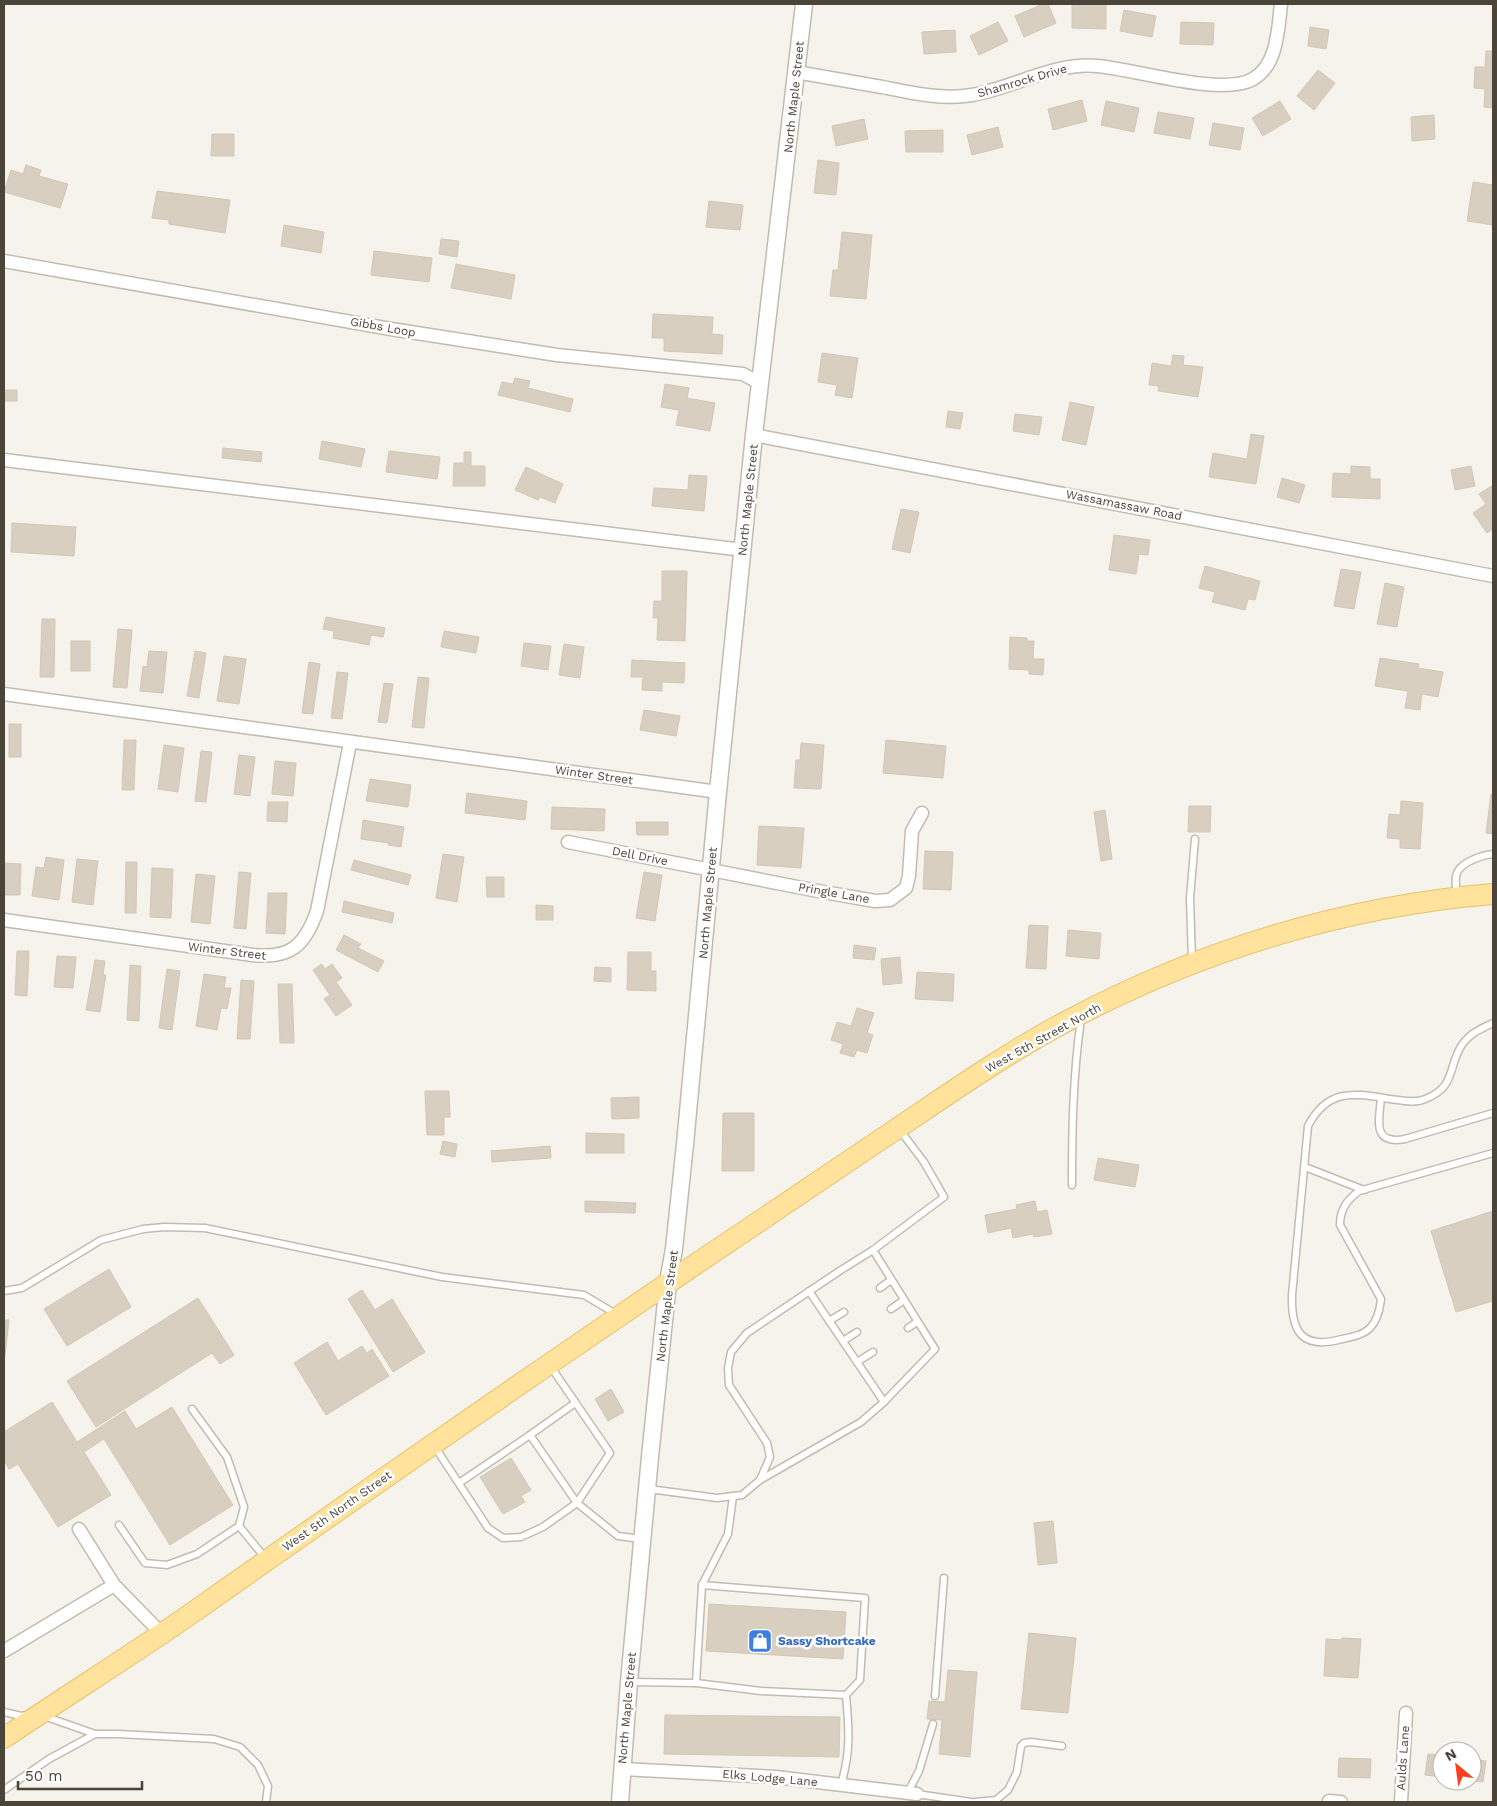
<svg xmlns="http://www.w3.org/2000/svg" width="1497" height="1806" font-family="'Work Sans',sans-serif">
<rect width="100%" height="100%" fill="#f6f3ec"/>
<g fill="#d8cfc1" stroke="#d3c7b4">
<polygon points="1043,4 1048,4 1056,23 1024,37 1015,16"/>
<polygon points="1072,4 1106,4 1106,29 1072,28"/>
<polygon points="1124,10 1156,16 1152,37 1120,31"/>
<polygon points="998,22 1008,41 979,55 970,36"/>
<polygon points="1181,22 1214,23 1213,45 1180,44"/>
<polygon points="1310,27 1329,30 1326,49 1308,46"/>
<polygon points="955,30 956,52 924,54 922,32"/>
<polygon points="1486,51 1493,51 1493,108 1484,107 1485,89 1474,88 1475,67 1485,67"/>
<polygon points="1318,70 1335,83 1314,110 1297,96"/>
<polygon points="1082,100 1087,121 1053,130 1048,109"/>
<polygon points="1106,101 1139,108 1134,132 1101,125"/>
<polygon points="1280,101 1291,119 1263,136 1252,118"/>
<polygon points="1158,112 1194,118 1190,139 1154,133"/>
<polygon points="1434,115 1435,139 1412,141 1411,117"/>
<polygon points="864,119 868,139 836,146 832,126"/>
<polygon points="1213,123 1244,128 1240,150 1209,145"/>
<polygon points="998,127 1003,147 972,155 967,135"/>
<polygon points="943,130 943,152 906,152 905,131"/>
<polygon points="212,134 234,134 234,156 211,156"/>
<polygon points="818,160 839,163 836,195 814,193"/>
<polygon points="26,165 41,170 39,176 68,184 60,208 4,192 11,170 23,174"/>
<polygon points="1473,182 1493,185 1493,225 1467,221"/>
<polygon points="157,191 230,200 225,233 169,224 169,220 152,218"/>
<polygon points="709,201 743,205 740,230 706,227"/>
<polygon points="284,225 324,232 321,253 281,246"/>
<polygon points="842,232 872,235 866,299 830,296 833,270 838,270"/>
<polygon points="441,239 459,241 457,257 439,254"/>
<polygon points="374,251 432,258 429,282 371,275"/>
<polygon points="456,264 515,275 511,299 451,288"/>
<polygon points="653,314 713,317 712,334 723,335 722,354 664,351 664,338 652,338"/>
<polygon points="822,353 858,358 852,398 835,395 837,385 818,382"/>
<polygon points="1173,355 1184,356 1183,365 1203,367 1198,397 1158,391 1159,386 1149,385 1152,363 1171,366"/>
<polygon points="515,378 530,381 528,388 573,399 570,412 498,395 502,382 513,384"/>
<polygon points="665,384 689,388 687,398 715,403 710,431 676,425 679,410 661,407"/>
<rect x="4" y="390" width="13" height="11"/>
<polygon points="1070,402 1094,407 1086,445 1062,440"/>
<polygon points="948,411 963,413 960,429 946,427"/>
<polygon points="1015,414 1042,417 1039,435 1013,431"/>
<polygon points="1251,434 1264,436 1256,484 1209,477 1213,453 1247,459"/>
<polygon points="322,441 365,449 361,467 319,459"/>
<polygon points="223,448 262,452 261,462 222,458"/>
<polygon points="389,451 440,457 437,479 386,472"/>
<polygon points="464,452 471,452 471,466 485,466 485,486 453,486 454,463 464,463"/>
<polygon points="1351,466 1370,467 1370,479 1380,479 1380,499 1332,497 1333,473 1351,474"/>
<polygon points="1471,466 1475,486 1455,490 1451,470"/>
<polygon points="526,467 563,484 555,503 540,497 538,500 515,490"/>
<polygon points="689,475 707,476 704,511 652,506 654,488 688,490"/>
<polygon points="1282,478 1305,485 1299,503 1277,497"/>
<polygon points="1493,485 1493,529 1487,533 1473,513 1486,504 1479,494"/>
<polygon points="901,509 919,512 910,553 892,549"/>
<polygon points="12,523 76,527 74,556 11,552"/>
<polygon points="1114,535 1150,540 1148,555 1139,554 1136,574 1109,570"/>
<polygon points="1205,566 1260,581 1255,600 1248,599 1245,610 1212,602 1215,592 1199,588"/>
<polygon points="1341,569 1361,572 1354,609 1334,606"/>
<polygon points="662,571 687,571 685,641 657,640 658,618 653,618 654,601 662,601"/>
<polygon points="1385,583 1404,587 1397,627 1377,624"/>
<polygon points="326,617 385,628 383,637 371,635 369,645 333,638 334,631 323,629"/>
<polygon points="42,619 55,619 54,677 40,677"/>
<polygon points="118,629 132,630 127,688 113,687"/>
<polygon points="444,631 479,637 476,653 441,647"/>
<polygon points="1010,637 1027,638 1027,641 1034,641 1033,659 1044,659 1043,675 1029,674 1029,670 1009,669"/>
<rect x="71" y="641" width="19" height="30"/>
<polygon points="524,643 551,646 548,670 521,666"/>
<polygon points="564,644 584,647 580,678 559,675"/>
<polygon points="149,651 167,652 163,693 140,691 143,666 147,667"/>
<polygon points="195,651 206,653 199,698 187,696"/>
<polygon points="224,656 246,659 239,704 217,701"/>
<polygon points="1380,658 1419,664 1418,668 1443,672 1438,697 1422,694 1420,710 1405,708 1408,691 1375,686"/>
<polygon points="632,660 685,663 684,683 662,682 662,691 642,690 643,677 631,677"/>
<polygon points="309,662 320,664 313,714 302,713"/>
<polygon points="337,672 348,673 342,719 331,718"/>
<polygon points="418,677 429,678 424,728 412,727"/>
<polygon points="384,683 393,684 387,723 378,722"/>
<polygon points="644,710 680,716 676,736 640,730"/>
<rect x="9" y="724" width="12" height="33"/>
<polygon points="124,740 136,740 134,790 122,790"/>
<polygon points="886,740 946,746 943,778 883,773"/>
<polygon points="801,743 824,745 821,789 794,788 796,760 800,760"/>
<polygon points="164,745 184,748 178,792 158,789"/>
<polygon points="201,751 212,752 206,802 195,801"/>
<polygon points="239,755 255,757 250,796 234,794"/>
<polygon points="275,761 296,763 293,796 272,794"/>
<polygon points="370,779 411,785 408,807 366,801"/>
<polygon points="467,793 527,801 525,820 465,813"/>
<polygon points="1491,794 1493,794 1493,834 1486,833"/>
<polygon points="1401,801 1423,803 1420,849 1400,848 1400,839 1387,838 1389,814 1400,815"/>
<polygon points="268,802 288,802 287,822 267,821"/>
<polygon points="1189,806 1211,806 1210,832 1188,832"/>
<polygon points="552,807 605,809 604,831 551,829"/>
<polygon points="1105,810 1112,859 1101,861 1094,812"/>
<polygon points="363,820 404,827 401,847 388,845 389,843 361,839"/>
<polygon points="636,822 668,822 668,835 637,835"/>
<polygon points="759,826 804,828 801,868 757,865"/>
<polygon points="925,851 953,852 951,890 923,889"/>
<polygon points="443,854 464,857 457,902 436,898"/>
<polygon points="46,857 64,860 59,900 32,896 36,867 44,868"/>
<polygon points="77,859 98,861 93,905 72,902"/>
<polygon points="354,860 411,875 408,885 351,870"/>
<polygon points="126,862 137,862 136,913 125,913"/>
<polygon points="4,863 21,864 20,895 4,895"/>
<polygon points="152,868 173,869 171,918 150,917"/>
<polygon points="239,872 251,873 246,929 234,928"/>
<polygon points="644,872 662,875 655,921 636,918"/>
<polygon points="196,874 215,876 210,924 191,922"/>
<polygon points="486,877 504,877 504,897 487,897"/>
<polygon points="268,893 287,893 285,934 266,933"/>
<polygon points="344,901 394,913 392,923 342,912"/>
<polygon points="536,905 553,906 553,920 536,920"/>
<polygon points="1029,925 1048,926 1046,969 1026,968"/>
<polygon points="1068,930 1101,933 1099,959 1066,956"/>
<polygon points="344,935 361,944 358,948 384,961 378,972 336,950"/>
<polygon points="854,945 876,948 874,960 853,958"/>
<polygon points="17,951 29,951 27,996 15,995"/>
<polygon points="628,952 651,952 651,971 656,971 656,991 627,990"/>
<polygon points="57,956 76,957 73,988 54,987"/>
<polygon points="900,957 902,983 883,985 881,959"/>
<polygon points="95,960 105,961 103,975 106,975 100,1012 86,1010"/>
<polygon points="322,964 325,969 332,964 342,978 336,982 352,1005 336,1016 324,999 330,995 313,970"/>
<polygon points="130,965 141,966 139,1021 127,1020"/>
<polygon points="595,967 611,968 611,982 594,981"/>
<polygon points="167,969 180,971 172,1030 159,1028"/>
<polygon points="917,972 954,974 953,1001 915,999"/>
<polygon points="204,974 226,977 224,988 231,988 227,1009 221,1008 217,1030 196,1026"/>
<polygon points="241,980 254,981 250,1039 237,1039"/>
<polygon points="278,984 292,984 294,1043 280,1043"/>
<polygon points="857,1008 874,1013 867,1033 873,1035 867,1053 857,1050 854,1057 840,1053 843,1044 831,1040 837,1022 851,1026"/>
<polygon points="425,1091 449,1091 450,1117 444,1117 444,1135 427,1135"/>
<polygon points="639,1097 639,1118 612,1119 611,1098"/>
<polygon points="723,1113 754,1113 754,1171 722,1171"/>
<polygon points="586,1133 624,1134 624,1153 586,1153"/>
<polygon points="443,1141 457,1144 455,1157 440,1154"/>
<polygon points="550,1146 551,1158 492,1162 491,1151"/>
<polygon points="1098,1158 1139,1165 1135,1187 1094,1180"/>
<polygon points="585,1201 636,1203 635,1213 585,1212"/>
<polygon points="1035,1201 1037,1212 1047,1210 1052,1234 1034,1237 1033,1234 1013,1238 1011,1228 988,1233 985,1215 1017,1209 1016,1205"/>
<polygon points="1493,1211 1493,1301 1456,1312 1431,1231"/>
<polygon points="109,1269 131,1307 67,1346 44,1309"/>
<polygon points="362,1290 375,1310 392,1299 425,1352 393,1372 348,1299"/>
<polygon points="198,1298 234,1355 220,1364 212,1353 96,1427 67,1381"/>
<polygon points="4,1320 9,1320 4,1364"/>
<polygon points="327,1342 338,1361 362,1346 367,1353 372,1349 389,1376 326,1415 294,1363"/>
<polygon points="611,1389 624,1412 608,1421 595,1399"/>
<polygon points="52,1402 77,1442 125,1411 136,1429 172,1407 233,1505 170,1545 104,1439 84,1452 111,1495 58,1527 18,1464 9,1469 4,1460 4,1432"/>
<polygon points="511,1458 531,1490 521,1496 525,1502 503,1514 480,1477"/>
<polygon points="1053,1521 1057,1563 1038,1565 1034,1523"/>
<polygon points="709,1604 846,1612 843,1659 706,1651"/>
<polygon points="1029,1633 1076,1638 1068,1713 1021,1709"/>
<polygon points="1342,1638 1361,1639 1358,1678 1324,1676 1326,1639 1341,1640"/>
<polygon points="948,1670 977,1672 970,1757 939,1754 942,1720 927,1719 929,1701 945,1702"/>
<polygon points="665,1715 840,1717 839,1757 664,1754"/>
<polygon points="1428,1754 1442,1755 1442,1777 1425,1775"/>
<polygon points="1339,1758 1371,1759 1370,1778 1338,1777"/>
<polygon points="1472,1759 1486,1761 1483,1782 1472,1781"/>
</g>
<g fill="none" stroke-linecap="round" stroke-linejoin="round">
<defs>
<g id="service">
<path d="M1457,894C1456,887 1454,877 1458,871C1464,861 1483,855 1493,854"/>
<polyline points="1192,960 1190,898 1195,839"/>
<path d="M1493,1023C1483,1028 1472,1032 1464,1042C1447,1063 1458,1087 1425,1099C1417,1103 1407,1101 1398,1100C1359,1095 1330,1084 1308,1126L1292,1295C1291,1332 1302,1350 1342,1339C1352,1337 1363,1335 1370,1328C1378,1320 1380,1309 1381,1299L1340,1225C1340,1210 1346,1201 1359,1191L1493,1153"/>
<path d="M1381,1098C1379,1121 1372,1145 1405,1139L1493,1113"/>
<polyline points="1305,1167 1364,1190"/>
<path d="M1072,1185C1072,1129 1073,1075 1081,1019"/>
<polyline points="880,1288 891,1280"/>
<polyline points="4,1291 22,1288 101,1240 143,1229 164,1227 205,1228 442,1277 584,1295 616,1314"/>
<polyline points="809,1291 884,1402"/>
<polyline points="891,1309 904,1300"/>
<polyline points="829,1321 844,1312"/>
<polyline points="908,1328 917,1322"/>
<polyline points="843,1341 857,1332"/>
<polyline points="857,1362 873,1352"/>
<polyline points="575,1403 530,1435 577,1503 618,1536 641,1539"/>
<polyline points="192,1409 227,1457 244,1507 239,1526 266,1559"/>
<polyline points="435,1447 488,1528 503,1538 521,1537 543,1527 577,1503 610,1453 551,1367"/>
<polyline points="760,1480 861,1422 884,1402 935,1349 873,1250"/>
<polyline points="459,1483 530,1435"/>
<polyline points="649,1489 717,1498 742,1495 760,1480 770,1457 767,1443 729,1385 728,1368 731,1352 747,1333 841,1270 873,1250 944,1197 924,1162 899,1129"/>
<polyline points="119,1525 145,1563 167,1565 197,1554 239,1526"/>
<polyline points="702,1585 865,1598 860,1680 846,1695"/>
<path d="M631,1682L696,1683L761,1691L846,1695C849,1730 851,1750 841,1785"/>
<polyline points="696,1683 702,1585 728,1534 733,1496"/>
<polyline points="935,1696 944,1578"/>
<polyline points="4,1712 21,1716 27,1715"/>
<polyline points="44,1716 95,1734"/>
<polyline points="4,1790 49,1759 95,1734 118,1734 214,1739 240,1747 258,1765 268,1786 266,1802"/>
<polyline points="908,1792 919,1771 933,1724"/>
<polyline points="917,1794 971,1802"/>
<polyline points="975,1802 996,1800 1008,1790 1017,1772 1021,1746 1024,1743 1031,1742 1062,1746"/>
</g>
<g id="minor">
<path d="M796,72C825,77 854,82 882,87C912,93 942,100 972,95C1014,88 1053,62 1097,66C1135,69 1222,97 1253,79C1278,65 1278,28 1281,4"/>
<polyline points="4,261 391,329 557,355 743,374 761,384"/>
<polyline points="754,435 1493,576"/>
<polyline points="4,460 743,550"/>
<polyline points="4,694 718,792"/>
<polyline points="568,842 818,891 875,901 890,900 906,888 909,876 912,831 922,813"/>
<path d="M4,920L253,955C291,959 305,945 317,911L350,743"/>
<polyline points="79,1529 114,1585 161,1633"/>
<polyline points="4,1651 114,1585"/>
<polyline points="622,1769 776,1777 917,1794"/>
<polyline points="1329,1801 1341,1802"/>
<polyline points="1401,1802 1406,1713"/>
</g>
<polyline id="tertiary" points="620,1802 629,1682 650,1457 668,1282 674,1249 685,1144 718,792 754,435 804,4"/>
<path id="primary" d="M4,1738C66,1696 130,1656 192,1613C334,1513 477,1413 621,1315C707,1256 794,1198 880,1140C943,1098 1004,1054 1071,1019C1201,950 1346,906 1493,894"/>
</defs>
<use href="#service" stroke="#c2bbae" stroke-width="9"/>
<use href="#minor" stroke="#c2bbae" stroke-width="15"/>
<use href="#tertiary" stroke="#c2bbae" stroke-width="19"/>
<use href="#primary" stroke="#e6c16a" stroke-width="22"/>
<use href="#service" stroke="#fff" stroke-width="6"/>
<use href="#minor" stroke="#fff" stroke-width="12"/>
<use href="#tertiary" stroke="#fff" stroke-width="16"/>
<use href="#primary" stroke="#ffe39c" stroke-width="20"/>
</g>
<defs>
<symbol id="shop-square" viewBox="-11 -11 22 22"><rect x="-9" y="-9" width="18" height="18" rx="4" fill="#3f7fe0" stroke="#fff"/><path d="M-5-2.5h2.3a2.7 3.5 0 0 1 5.4 0H5L5.5 6h-11ZM-1.5-2.5h3a1.5 2.3 0 0 0-3 0Z" fill="#fff"/></symbol>
</defs>
<g fill-rule="evenodd">
<use href="#shop-square" x="746" y="1627" width="28" height="28"/>
</g>
<g text-anchor="middle" dominant-baseline="central" stroke-width="5" stroke-linejoin="round" paint-order="stroke">
<g font-size="12" fill="#4b4439" stroke="#fff">
<text transform="translate(1022 81) rotate(-16)">Shamrock Drive</text>
<text transform="translate(794 97) rotate(-84)">North Maple Street</text>
<text transform="translate(383 327) rotate(10)">Gibbs Loop</text>
<text transform="translate(748 500) rotate(-84)">North Maple Street</text>
<text transform="translate(1124 505) rotate(11)">Wassamassaw Road</text>
<text transform="translate(594 775) rotate(8)">Winter Street</text>
<text transform="translate(640 856) rotate(11)">Dell Drive</text>
<text transform="translate(834 893) rotate(10)">Pringle Lane</text>
<text transform="translate(708 903) rotate(-85)">North Maple Street</text>
<text transform="translate(227 951) rotate(7)">Winter Street</text>
<text transform="translate(1043 1038) rotate(-29)">West 5th Street North</text>
<text transform="translate(667 1306) rotate(-83)">North Maple Street</text>
<text transform="translate(337 1511) rotate(-35)">West 5th North Street</text>
<text transform="translate(627 1708) rotate(-85)">North Maple Street</text>
<text transform="translate(1403 1758) rotate(-86)">Aulds Lane</text>
<text transform="translate(770 1778) rotate(5)">Elks Lodge Lane</text>
</g>
<g font-size="12" font-weight="bold" fill="#366cbe" stroke="#fff" text-anchor="start">
<text x="778" y="1641">Sassy Shortcake</text>
</g>
</g>
<rect width="1497" height="1806" fill="none" stroke="#4b4439" stroke-width="10"/>
<g transform="translate(1457 1766) rotate(331)"><circle r="24" fill="#ffffff" stroke="#b7b4b0"/>
<path d="M0-4L9 19L0 12L-9 19Z" fill="#fc3f1d"/>
<text y="-8" font-size="14" font-weight="bold" text-anchor="middle" fill="#4b4439">N</text>
</g>
<path d="M18 1781v8h124v-8" fill="none" stroke="#4b4439" stroke-width="2.5"/>
<text x="25" y="1781" font-size="15" fill="#4b4439" stroke="#ffffff" stroke-width="4" paint-order="stroke">50 m</text>
</svg>
